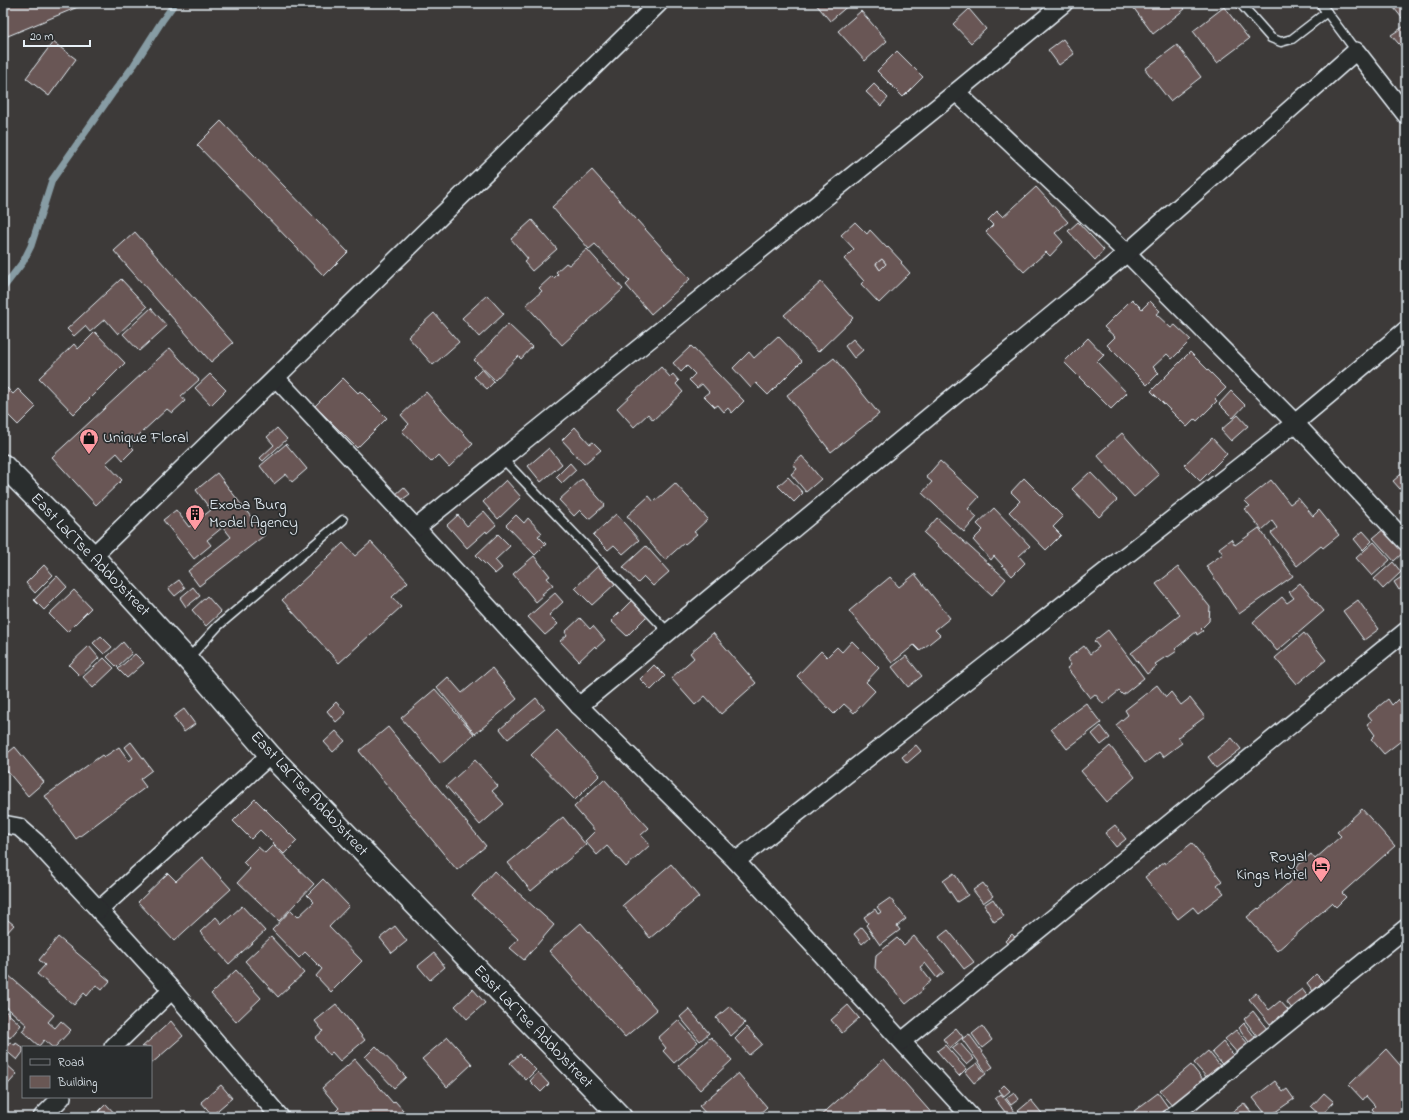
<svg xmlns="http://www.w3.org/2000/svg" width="1409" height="1120" font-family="'Indie Flower',sans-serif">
<rect width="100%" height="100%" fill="#3d3a39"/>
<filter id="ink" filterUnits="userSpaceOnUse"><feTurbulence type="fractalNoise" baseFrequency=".025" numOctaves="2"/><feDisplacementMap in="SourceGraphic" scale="8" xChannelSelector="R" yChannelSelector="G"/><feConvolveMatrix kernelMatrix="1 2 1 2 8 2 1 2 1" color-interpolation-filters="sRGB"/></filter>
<g filter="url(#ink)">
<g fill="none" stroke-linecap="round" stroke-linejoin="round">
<polyline stroke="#879ca4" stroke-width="7" points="3,288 23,262 31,246 52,180 112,94 134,65 162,21 175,3"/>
</g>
<g fill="#695754" stroke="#e8f1f8" fill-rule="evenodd">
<polygon points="3,3 84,3 85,4 3,38"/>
<polygon points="815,3 849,3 850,4 830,21"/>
<polygon points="1130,3 1180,3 1185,9 1153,34"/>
<polygon points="1390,3 1406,3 1406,23"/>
<polygon points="1224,7 1249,39 1217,63 1193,31"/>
<polygon points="969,9 986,29 971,43 953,24"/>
<polygon points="861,11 887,41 865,61 838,31"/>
<polygon points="1406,25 1406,52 1391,35"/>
<polygon points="1063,39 1074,54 1059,65 1048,50"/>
<polygon points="53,42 76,59 49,96 26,78"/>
<polygon points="1177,45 1201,77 1170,101 1145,69"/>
<polygon points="897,51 923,77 903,97 877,71"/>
<polygon points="874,84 888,98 881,106 866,92"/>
<polygon points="221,121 348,252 324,276 197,145"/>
<polygon points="592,170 690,279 651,314 626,285 630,281 595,244 589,249 552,207"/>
<polygon points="1036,187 1068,222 1055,233 1063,242 1050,256 1046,252 1024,272 986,232 993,225 988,220 997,211 1003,217"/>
<polygon points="532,220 557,249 532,271 524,262 528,259 511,239"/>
<path d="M855,222L867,234L870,230L887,248L888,247L902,262L901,263L910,273L879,303L861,284L864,281L844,259L854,249L841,235ZM882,259L886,264L880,270L876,264Z"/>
<polygon points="1078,222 1104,250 1095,260 1068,231"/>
<polygon points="135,232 233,343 211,362 114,251"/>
<polygon points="587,249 623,289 562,345 526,305 542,291 539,288 552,276 554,278 558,274 556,272 566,263 569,265"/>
<polygon points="882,259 886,264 880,270 876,264"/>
<polygon points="121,279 147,307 118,334 105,319 90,332 85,326 74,336 67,329"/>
<polygon points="821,282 853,318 818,352 784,315"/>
<polygon points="487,295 504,314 479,337 462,318"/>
<polygon points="1132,299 1142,309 1150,301 1160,311 1156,314 1171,328 1175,325 1191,340 1172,359 1167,354 1153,367 1159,373 1147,385 1107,345 1115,337 1104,327"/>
<polygon points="151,308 167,326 139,351 123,334"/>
<polygon points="434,313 459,342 433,365 408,337"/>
<polygon points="508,324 532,347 521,359 518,356 495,380 474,360"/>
<polygon points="95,332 125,363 74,414 39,378 74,344 78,349"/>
<polygon points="778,336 802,361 768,395 756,383 751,388 733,368 749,352 754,358"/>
<polygon points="1088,338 1104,355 1097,362 1127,393 1111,409 1064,362"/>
<polygon points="853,339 863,350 854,358 845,346"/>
<polygon points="691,346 744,401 732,413 728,408 724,412 718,405 715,407 704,396 709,392 702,384 697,388 689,380 695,374 687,366 681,372 673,363"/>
<polygon points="170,348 199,380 181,396 185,401 172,413 167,409 129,444 134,449 123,460 117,453 106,463 122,480 96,505 52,457"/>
<polygon points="1190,352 1226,388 1215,399 1217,401 1197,421 1195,419 1187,427 1151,391"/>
<polygon points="834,358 879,414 831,452 787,395"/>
<polygon points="661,367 670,377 673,374 679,381 676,384 683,392 653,420 648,414 634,427 617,408"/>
<polygon points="482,369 494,382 487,389 474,377"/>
<polygon points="210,374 226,390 211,405 195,388"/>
<polygon points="343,378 358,393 360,391 387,418 357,448 315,406"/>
<polygon points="7,388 13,394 18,389 36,407 18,425 3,410 3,391"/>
<polygon points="1231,391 1245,405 1233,418 1219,404"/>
<polygon points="426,392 473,444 449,467 438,455 431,462 402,431 409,424 401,415"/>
<polygon points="1238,415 1248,426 1231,441 1221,430"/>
<polygon points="575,427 590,444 593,442 601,450 584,464 562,440"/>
<polygon points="277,428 287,439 263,461 260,458 274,445 267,437"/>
<polygon points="1122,433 1159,475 1134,497 1097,455"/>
<polygon points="1212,438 1227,454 1200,481 1184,465"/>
<polygon points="286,444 307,469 292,482 286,474 274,484 260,466"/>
<polygon points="549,448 562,464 541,482 528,466"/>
<polygon points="802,456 821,479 806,492 791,474 797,469 793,464"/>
<polygon points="940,461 979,497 968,509 977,517 964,532 922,493 932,482 926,477"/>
<polygon points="570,463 576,470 562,483 556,477"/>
<polygon points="1406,470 1406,496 1393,481"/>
<polygon points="1090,472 1117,500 1099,517 1072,489"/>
<polygon points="217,473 265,535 199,586 188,571 231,537 223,527 207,540 211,545 194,559 163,520 176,510 189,527 211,510 196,490"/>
<polygon points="788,477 803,493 794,502 778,486"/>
<polygon points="1024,478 1063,517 1053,527 1061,535 1046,550 1009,512 1020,501 1011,492"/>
<polygon points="582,479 605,505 589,519 580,510 574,516 559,500"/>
<polygon points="506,480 521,497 498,519 483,502"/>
<polygon points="1271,480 1290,504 1298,498 1313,516 1319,510 1339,535 1323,548 1321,546 1297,566 1271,533 1277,528 1272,521 1262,530 1245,509 1250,506 1245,501"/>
<polygon points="675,483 708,519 694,532 697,534 685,544 684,543 665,560 627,516 649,496 654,502"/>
<polygon points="404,487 410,494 400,501 395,495"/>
<polygon points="994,508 1030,546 1019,556 1025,563 1012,576 994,556 991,560 973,540 983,530 977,524"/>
<polygon points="484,511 496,525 487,533 486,531 467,548 447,525 458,515 467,526"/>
<polygon points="616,514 639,540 623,554 614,545 608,550 593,535"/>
<polygon points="516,515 524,523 528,518 542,533 538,536 546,544 535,555 506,525"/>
<polygon points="937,518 1006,579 992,595 924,533"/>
<polygon points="1259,528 1293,576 1239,614 1206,566 1223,554 1219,548 1231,539 1235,545"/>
<polygon points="1385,528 1406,550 1394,561 1373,538"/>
<polygon points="1363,531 1372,541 1363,550 1354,539"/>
<polygon points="498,534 510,546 495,560 502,568 495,574 476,555"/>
<polygon points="371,542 408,582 392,597 401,607 339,663 282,600 343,543 355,556"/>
<polygon points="1374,542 1390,560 1372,576 1356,558"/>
<polygon points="646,546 669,572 653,586 644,577 638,583 623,567"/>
<polygon points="534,556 550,576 547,578 553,585 542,594 544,595 536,602 513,574"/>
<polygon points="1393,562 1401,572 1383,589 1374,579"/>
<polygon points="44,565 53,575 35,593 26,583"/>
<polygon points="599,565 616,583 592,605 575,588"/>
<polygon points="1178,567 1210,607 1209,621 1201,629 1203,631 1197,635 1196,632 1175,649 1177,651 1168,657 1167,656 1155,664 1157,666 1147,674 1131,653 1180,615 1156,584"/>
<polygon points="915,574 950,618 935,630 940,635 920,651 914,645 892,663 849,611 890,577 899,587"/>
<polygon points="1406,574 1406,585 1399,590 1394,582"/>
<polygon points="57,576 67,587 44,610 34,600"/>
<polygon points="179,580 185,588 175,596 168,588"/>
<polygon points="1300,583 1324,611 1277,651 1253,622 1282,597 1287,603 1294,598 1289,592"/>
<polygon points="193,587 200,596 186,607 180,598"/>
<polygon points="74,590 91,608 67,632 49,614"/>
<polygon points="555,593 563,602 549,615 558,624 545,635 528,617"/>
<polygon points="207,596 221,612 206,626 192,610"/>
<polygon points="633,599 648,615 627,636 611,621"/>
<polygon points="1358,600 1379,629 1364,640 1343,611"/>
<polygon points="580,618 590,629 593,626 605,640 596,648 595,646 579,661 560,641 567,635 565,632"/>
<polygon points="1108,630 1144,678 1123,695 1119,691 1103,704 1095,694 1090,698 1067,668 1071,665 1067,659 1084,646 1090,654 1099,647 1094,641"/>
<polygon points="713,633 756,683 721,714 705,696 695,705 671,678 694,658 690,653"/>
<polygon points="1304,633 1326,660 1297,684 1275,658"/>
<polygon points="101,636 112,647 104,654 93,643"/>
<polygon points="852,641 879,668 866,682 875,691 854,713 844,704 834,714 797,676 821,651 827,657 837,647 842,652"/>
<polygon points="123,642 132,653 117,667 107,657"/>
<polygon points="89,646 99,658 80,676 69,665"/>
<polygon points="135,654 144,663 127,678 118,669"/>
<polygon points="906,656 922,676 908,687 892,667"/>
<polygon points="104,658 114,668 93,688 83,677"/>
<polygon points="654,665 665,676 651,690 640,679"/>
<polygon points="492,668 517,699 475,734 437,687 448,677 462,693"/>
<polygon points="1157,685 1166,697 1171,692 1181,705 1190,698 1205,717 1178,737 1182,743 1163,757 1159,752 1145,763 1116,725 1128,715 1125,710"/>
<polygon points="435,689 474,734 441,764 401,718"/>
<polygon points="536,698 545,709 508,739 500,729"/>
<polygon points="1388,699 1392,705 1398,699 1406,710 1406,737 1384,754 1371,739 1375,735 1367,724 1372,720 1368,715"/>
<polygon points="336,702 346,713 336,722 327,711"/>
<polygon points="1086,703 1101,723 1067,749 1051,729"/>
<polygon points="184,709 195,724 184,732 173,717"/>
<polygon points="1101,726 1110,738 1101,745 1092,734"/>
<polygon points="388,727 486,846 457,870 359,751"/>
<polygon points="557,730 600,775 575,800 531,755"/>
<polygon points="336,731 345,741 333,752 324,742"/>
<polygon points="1232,738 1241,749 1216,768 1208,757"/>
<polygon points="131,742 152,770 140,779 146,787 76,839 45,796 102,755 104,757 119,747 129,761 133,758 125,747"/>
<polygon points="916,745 921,751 907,763 902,757"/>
<polygon points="1110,746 1135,777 1107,802 1081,771"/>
<polygon points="15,747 44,782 28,796 3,766 3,757"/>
<polygon points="475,760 498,786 492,791 504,804 480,825 446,786"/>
<polygon points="604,779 649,828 641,835 650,845 626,867 607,846 597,855 585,841 595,831 574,807"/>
<polygon points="255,799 297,841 284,854 260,830 251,839 233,821"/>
<polygon points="1362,809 1395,846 1342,893 1346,897 1336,907 1332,903 1277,951 1247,917 1258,908 1259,909 1300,873 1295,868 1311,854 1315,859 1341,836 1337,832"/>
<polygon points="563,817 586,845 531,891 508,863"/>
<polygon points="1115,825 1126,839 1116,847 1105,833"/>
<polygon points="1192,843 1222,881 1217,885 1224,893 1198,913 1193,907 1178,919 1145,877 1164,862 1165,864"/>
<polygon points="273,845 314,884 279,921 238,882 250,869 243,862 258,847 265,853"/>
<polygon points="202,857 231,889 174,941 138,902 168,873 176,881"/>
<polygon points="671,864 699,897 650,938 623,905"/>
<polygon points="494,871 554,925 524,960 510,948 518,939 472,896"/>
<polygon points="954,873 968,895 957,902 943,881"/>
<polygon points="323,879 349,906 329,927 362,961 331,992 316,976 322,969 305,952 299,958 272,930 291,910 298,917 314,902 307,895"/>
<polygon points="983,883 993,896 983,903 973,890"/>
<polygon points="890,898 906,919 897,926 900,930 880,945 866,925 868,923 864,917 875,909 878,914 881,912 877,907"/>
<polygon points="993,899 1004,916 994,922 984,905"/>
<polygon points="242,906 265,931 229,964 200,932 216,917 222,924"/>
<polygon points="3,916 14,925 5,935 3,934"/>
<polygon points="581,923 657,1010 625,1037 549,951"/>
<polygon points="395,926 407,941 392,953 380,938"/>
<polygon points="862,927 870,937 862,944 854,934"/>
<polygon points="948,930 974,962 964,969 939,937"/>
<polygon points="1012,934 1019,942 1012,949 1005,941"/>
<polygon points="914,936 944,972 937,978 925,963 920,967 931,981 922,988 923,990 906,1004 875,968 876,955 897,938 904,945"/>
<polygon points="58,937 110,981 102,990 96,985 87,996 84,993 74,1005 37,974 45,965 39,960"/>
<polygon points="271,937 304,973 278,997 245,961"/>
<polygon points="434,953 445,967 430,980 418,966"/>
<polygon points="236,970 261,998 236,1022 211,994"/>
<polygon points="7,974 54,1015 48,1022 55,1028 61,1021 71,1030 55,1047 52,1047 44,1040 39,1046 22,1031 27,1025 3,1004 3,979"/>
<polygon points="1316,974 1323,981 1313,991 1307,983"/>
<polygon points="473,989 485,1003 467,1019 455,1006"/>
<polygon points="1302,989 1309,998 1293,1010 1286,1001"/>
<polygon points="1256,993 1269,1010 1280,1001 1288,1010 1270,1024 1249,999"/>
<polygon points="336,1004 365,1040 340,1061 332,1052 329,1055 315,1038 323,1031 315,1021"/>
<polygon points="848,1005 859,1018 842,1033 831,1020"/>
<polygon points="730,1006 745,1023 731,1036 716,1018"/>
<polygon points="689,1009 709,1033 700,1041 680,1017"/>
<polygon points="4,1010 21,1025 10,1038 7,1036 3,1040 3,1012"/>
<polygon points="1253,1011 1267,1029 1258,1037 1244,1019"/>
<polygon points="678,1020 698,1042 674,1063 663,1051 666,1048 658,1038"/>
<polygon points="171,1021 183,1036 151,1064 151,1047 142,1047"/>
<polygon points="1244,1023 1257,1040 1251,1045 1239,1028"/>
<polygon points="982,1026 992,1040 982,1048 972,1034"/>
<polygon points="747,1027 762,1044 749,1055 735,1039"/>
<polygon points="956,1028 963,1037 950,1048 943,1039"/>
<polygon points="1236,1030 1250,1046 1239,1055 1225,1039"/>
<polygon points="969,1034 993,1067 986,1072 962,1039"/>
<polygon points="448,1037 472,1064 447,1087 422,1059"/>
<polygon points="711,1037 732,1060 700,1090 678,1066"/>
<polygon points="10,1042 15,1045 16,1043 23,1048 23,1052 17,1060 4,1049"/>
<polygon points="1223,1042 1236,1058 1225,1068 1212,1052"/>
<polygon points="960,1043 974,1059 967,1065 952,1049"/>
<polygon points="945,1045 966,1069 959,1076 937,1051"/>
<polygon points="376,1046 406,1077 394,1088 365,1057"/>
<polygon points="1386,1049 1406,1072 1406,1117 1390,1117 1389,1116 1388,1117 1379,1117 1372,1109 1375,1106 1366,1096 1363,1100 1349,1085"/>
<polygon points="1208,1051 1221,1067 1208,1079 1194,1063"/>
<polygon points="520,1054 536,1070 526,1080 510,1063"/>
<polygon points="355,1059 393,1103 395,1101 409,1117 340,1117 335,1112 339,1108 322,1088"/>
<polygon points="884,1059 935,1117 819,1117"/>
<polygon points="3,1061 17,1074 3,1090"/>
<polygon points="977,1063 986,1074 974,1083 965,1072"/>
<polygon points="1191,1065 1204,1081 1174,1107 1160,1091"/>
<polygon points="538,1072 549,1084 541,1092 530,1081"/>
<polygon points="738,1073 767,1107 756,1117 709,1117 699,1106"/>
<polygon points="1275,1081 1283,1092 1287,1089 1294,1099 1268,1117 1253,1098"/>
<polygon points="221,1085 232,1098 212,1115 201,1102"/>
<polygon points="1004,1085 1010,1091 1004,1096 999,1090"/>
<polygon points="1014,1092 1019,1099 1011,1105 1006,1098"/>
<polygon points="1158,1093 1170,1110 1160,1117 1139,1117 1134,1111"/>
<polygon points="1324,1093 1334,1102 1321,1116 1311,1107"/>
<polygon points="1001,1094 1015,1112 1009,1117 995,1099"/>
<polygon points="1031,1100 1045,1117 1023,1117 1018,1111"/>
<polygon points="1244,1103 1255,1117 1225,1117"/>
<polygon points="106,1104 118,1117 93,1117"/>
<polygon points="525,1111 530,1117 517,1117"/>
</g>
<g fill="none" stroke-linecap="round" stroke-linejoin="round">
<defs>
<g id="service">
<polyline points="1240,3 1271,38 1281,42 1292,39 1327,12"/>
<polyline points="1320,3 1356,51"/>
<polyline points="502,458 668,632"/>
<polyline points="188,659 218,626 343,520"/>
</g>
<g id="minor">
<polyline points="956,92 1127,253 1295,423 1406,542"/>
<polyline points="276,378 416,528 579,706 736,861 971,1117"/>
<polyline points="416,528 956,92 1064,3"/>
<polyline points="93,556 659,3"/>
<polyline points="579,706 1127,253 1356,51 1406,115"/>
<polyline points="270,755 99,910 172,990 280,1117"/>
<polyline points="3,824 19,827 36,842 99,910"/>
<polyline points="736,861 1295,423 1406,330"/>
<polyline points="902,1041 1406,631"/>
<polyline points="113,1047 172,990"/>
<polyline points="42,1117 62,1097"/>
<polyline points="1171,1117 1406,928"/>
</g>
<polyline id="tertiary" points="3,465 93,556 188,660 270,755 621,1117"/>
</defs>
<use href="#service" stroke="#e8f1f8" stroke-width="11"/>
<use href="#minor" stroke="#e8f1f8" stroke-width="20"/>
<use href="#tertiary" stroke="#e8f1f8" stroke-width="24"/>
<use href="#service" stroke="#2a2d2e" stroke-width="8"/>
<use href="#minor" stroke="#2a2d2e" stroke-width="17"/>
<use href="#tertiary" stroke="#2a2d2e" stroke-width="21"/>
</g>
</g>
<defs>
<symbol id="shop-pin" viewBox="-11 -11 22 30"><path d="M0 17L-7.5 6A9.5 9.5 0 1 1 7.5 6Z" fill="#ff9aa2" stroke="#2a2d2e"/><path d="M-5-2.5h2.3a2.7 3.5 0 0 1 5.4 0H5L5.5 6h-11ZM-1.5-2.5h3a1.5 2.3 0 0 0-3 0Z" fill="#111"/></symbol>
<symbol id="building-pin" viewBox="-11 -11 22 30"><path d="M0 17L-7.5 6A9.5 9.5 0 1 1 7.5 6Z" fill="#ff9aa2" stroke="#2a2d2e"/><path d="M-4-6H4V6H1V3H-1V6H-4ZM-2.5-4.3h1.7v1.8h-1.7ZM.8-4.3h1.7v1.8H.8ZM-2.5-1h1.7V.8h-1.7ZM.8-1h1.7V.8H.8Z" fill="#111"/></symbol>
<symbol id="hotel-pin" viewBox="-11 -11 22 30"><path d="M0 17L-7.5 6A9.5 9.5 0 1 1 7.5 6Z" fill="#ff9aa2" stroke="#2a2d2e"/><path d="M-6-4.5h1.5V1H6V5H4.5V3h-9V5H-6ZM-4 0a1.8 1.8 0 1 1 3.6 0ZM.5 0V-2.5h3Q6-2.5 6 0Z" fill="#111"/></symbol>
</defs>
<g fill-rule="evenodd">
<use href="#shop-pin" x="78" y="427" width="22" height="30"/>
<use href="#building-pin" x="184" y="503" width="22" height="30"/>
<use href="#hotel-pin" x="1310" y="855" width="22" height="30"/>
</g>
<g text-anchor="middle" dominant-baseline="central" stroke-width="3.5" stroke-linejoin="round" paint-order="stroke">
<g font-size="16" fill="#e8f1f8" stroke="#2a2d2e" text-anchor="start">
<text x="103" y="438">Unique Floral</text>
<text x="209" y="505">Exoba Burg<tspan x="209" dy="18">Model Agency</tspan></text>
<text x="1307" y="857" text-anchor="end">Royal<tspan x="1307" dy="18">Kings Hotel</tspan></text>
</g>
<g font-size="16" fill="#e8f1f8" stroke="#2a2d2e">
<text transform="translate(90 555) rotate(46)">East La(Tse Addo)street</text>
<text transform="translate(309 794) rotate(47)">East La(Tse Addo)street</text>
<text transform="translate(533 1027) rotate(46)">East La(Tse Addo)street</text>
</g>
</g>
<rect width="1409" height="1120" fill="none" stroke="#2a2d2e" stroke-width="16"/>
<rect x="8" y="8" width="1393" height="1104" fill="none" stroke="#e8f1f8" stroke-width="1.5" filter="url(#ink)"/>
<rect x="22" y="1046" width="130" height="52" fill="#2a2d2e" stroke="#767b7f"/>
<rect x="30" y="1059" width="20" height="6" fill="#2a2d2e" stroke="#767b7f"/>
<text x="58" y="1066" font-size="12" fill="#e8f1f8">Road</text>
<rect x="30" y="1076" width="20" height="12" fill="#695754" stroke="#767b7f"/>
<text x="58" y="1086" font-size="12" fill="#e8f1f8">Building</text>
<path d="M24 40v6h66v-6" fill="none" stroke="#e8f1f8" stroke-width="2"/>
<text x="30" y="40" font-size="12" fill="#e8f1f8" stroke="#2a2d2e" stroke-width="3" paint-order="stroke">20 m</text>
</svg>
